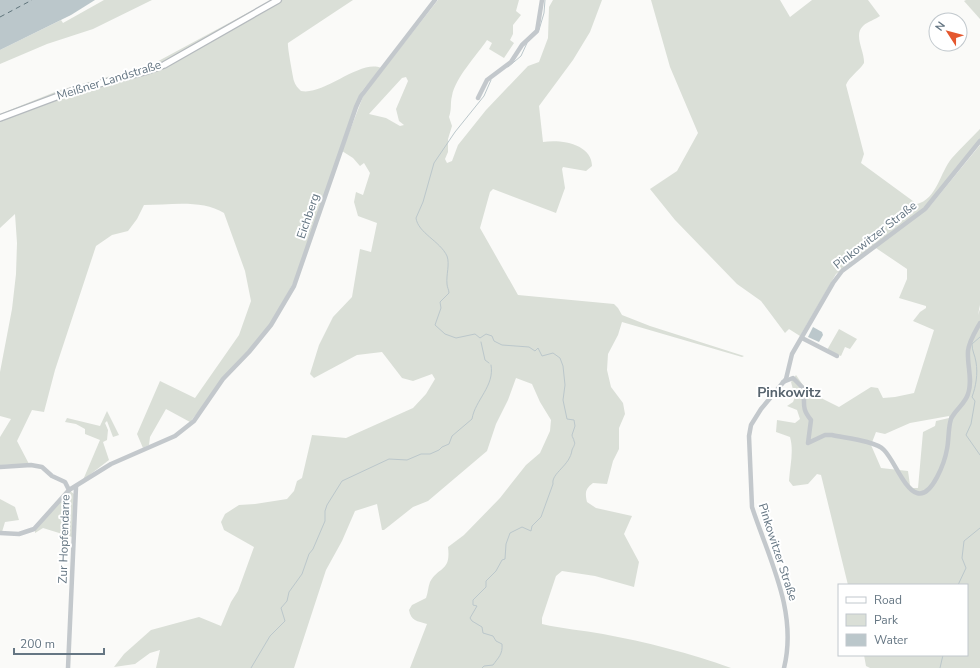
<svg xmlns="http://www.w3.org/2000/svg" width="980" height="668" font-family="'Nunito Sans',sans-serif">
<rect width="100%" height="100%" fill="#fafaf8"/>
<g fill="#dadfd7" fill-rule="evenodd">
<polygon points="104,0 152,0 93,29 47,44 0,64 0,50 61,20 63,23"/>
<path d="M281,0H353L288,43C287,45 293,77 294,81C295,85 298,88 301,91C324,96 360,59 381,68L362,91L298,274L272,322L190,422L166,409L150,437L149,445L143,448L137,434L160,381L195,398L239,335L251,301L245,271L224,213C202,199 169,205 144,205L137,219L128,231L112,235L96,246L55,370L44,412L32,410L17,441L29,464L0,465V437L11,419L0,416V372L12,309L16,274L17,243L15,214L0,228V120L62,96L143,74Z"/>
<path d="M438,0H519L516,11L521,15L513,25V34L510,40L514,43L504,58L489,49L492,43L487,40C477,55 455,78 452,96C450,103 452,109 449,117L452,126L448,139V152L445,159L447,163L452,161L458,145L486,110L528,66L539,62L548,38L549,7L553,0H602L590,32L573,60L539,106L543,142C561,139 592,144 592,166L586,171L563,167L562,169L565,188L556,213L493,189L490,192L480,228L518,295L614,304L618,308L622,315L650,326L744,356L742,357L622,322L618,335L608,354L607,370L611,387L623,403L625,414L619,428V449L613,461L607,484L593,483C585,489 585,493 587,502L596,508L632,516L624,534L639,562L634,587L595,576L562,571L556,576L542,618V624C562,629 583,630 603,634C646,642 690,653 731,668H410L427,624C417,621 411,621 409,610L412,605L426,598C428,593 428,587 430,582C439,566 451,572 448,547L464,535L500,498L526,465L540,453L550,431L551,420L540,402L532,384L516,378L508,400L496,424L487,451L428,501L413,507L384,530H382L377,504L355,511L342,541L326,570L294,668H156L160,650L150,653L135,664L114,667L124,654L151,630L199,617L221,626L231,602L238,591L254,547L224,530L221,522L225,514L239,505L255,504L287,499L294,491L297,481L302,478L312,435L346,438L413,408L426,394L435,379L432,374L413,381L402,378L382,352L357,355L314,378L310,374L319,345L333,317L352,297L360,249L371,252L377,223L358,216L354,202L356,192L363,195L370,173L364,163L360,166L353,158L342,151L364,94ZM406,77L408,81L396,109L399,121L404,125L400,126L386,118L369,114L402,78Z"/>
<path d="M651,0H780L790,17L812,0H868L880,16C875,20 868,21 863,26C853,35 865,52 864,63C859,71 849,77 846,85L864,154L861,163L917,204C937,199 940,172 952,158C961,148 971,138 980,129V140L926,211L980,145V305L978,315L980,309V668H870L866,666L864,655H967V585H848L821,475L817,474L808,484L793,486L789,481C790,466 794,451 790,437L776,432L777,420L795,423L800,419L797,410L787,406L793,402L795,397L791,382L796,375L807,391L839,407L871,387L878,388L883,398L895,397L914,393L934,330L913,321L920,312L926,308V306L899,298L907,279V269L873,246L836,274L800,336L789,329L785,333L761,301L737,284L675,220L650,189L677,171L698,133L670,67ZM949,416V418L936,421L935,426L923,432L918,488H913L910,485L908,471L881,468L871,445L876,432L885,434L910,423Z"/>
<polygon points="966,0 980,0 980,19 964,1"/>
<polygon points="253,10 253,11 179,55 154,67 0,116 0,114 60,90 151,65"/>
<polygon points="839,329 857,339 850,349 845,347 841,356 827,350"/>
<polygon points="107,411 119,435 113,437 107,421 105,423 108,430 107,440 103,442 109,460 83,480 100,440 85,434 85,429 76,424 65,422 67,418 100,426"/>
<polygon points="70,491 74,494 72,537 43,528 35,533 35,530"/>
<polygon points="0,499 15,507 19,520 5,522 2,532 0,532"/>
</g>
<g fill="#bbc7cb">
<polygon points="0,0 95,0 71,15 0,50"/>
<polygon points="813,327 822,332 823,335 819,342 808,337"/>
</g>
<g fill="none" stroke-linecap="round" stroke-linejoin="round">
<g stroke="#bbc7cb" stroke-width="1">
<polyline points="539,30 544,13 545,0"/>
<polyline points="508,67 521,56 527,43"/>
<path d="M980,337L972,344C972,351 975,355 976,362C978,374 976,386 972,397L975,401L971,424L966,435L980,455"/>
<polyline points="481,342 485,360 489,363"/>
<polyline points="958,585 966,568 962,558 964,541 980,528"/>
<path d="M251,668L270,636L285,621L281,608L287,601L289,592L302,574L309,554L313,549L325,521V511L327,505L342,481L389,459L407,460L421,454H430L439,450L442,447L449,444L452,436L472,419C475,400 495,386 491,365"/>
<path d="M482,668L484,666L493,665C498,658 503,654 502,644L496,641L493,636L483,633L482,627L472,621L470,618L477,606L473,605V600L486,587V581L496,571L502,560L505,559L506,544L510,533L522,527L531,531L532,526L541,517L553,484C551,473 570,466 572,450C573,447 576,444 574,441C574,439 572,437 572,435L575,426L574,420L567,419L563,400L565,385L563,366L560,358L553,353L542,356L538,348L535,351L529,347L502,345L494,341L492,336L486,334L480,338L475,334L456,338L445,334L435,325L441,308L440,302L449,293C449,290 447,287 447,284C446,275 450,264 447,256C440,241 418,233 416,218L423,202L434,163L455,132L484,96L491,80"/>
<polyline points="940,668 943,655"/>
</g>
<polyline stroke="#60757c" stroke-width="1" stroke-dasharray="5 4" stroke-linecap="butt" points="0,17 32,0"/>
<defs>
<polyline id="major" points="0,118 72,91 144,72 164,65 278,0"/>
</defs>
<use href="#major" stroke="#b5babe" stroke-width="8"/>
<g stroke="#c3c8cc" stroke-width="4.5">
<polyline points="478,98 487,80 511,62 522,45 537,31 542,0"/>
<polyline points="802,338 837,356"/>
<path d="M783,382L793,378L803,388C806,403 800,407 811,420L808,443L825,435H832C845,438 876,441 884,450C894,460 904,489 917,493C932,498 945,461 947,449C949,440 948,428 951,419C955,410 965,404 968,394C973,380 967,366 968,351C969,341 975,332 980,323"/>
<polyline points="0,467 31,465 42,467 52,476 65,482 69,490"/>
<polyline points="0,533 19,534 34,529 69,490 111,464 175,436 194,421 223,379 249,352 271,325 294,286 356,107 361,96 435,0"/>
<polyline points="68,668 76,487"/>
<path d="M784,668C798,612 769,559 752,507L749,436L751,425L761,409L786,379L792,354L833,283L842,271L925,209L980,141"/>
</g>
<use href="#major" stroke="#fff" stroke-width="5.5"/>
</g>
<g text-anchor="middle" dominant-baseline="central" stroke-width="4" stroke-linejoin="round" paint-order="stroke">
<g font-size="12" fill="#657683" stroke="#fff">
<text transform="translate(109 80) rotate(-17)">Meißner Landstraße</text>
<text transform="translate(308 216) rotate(-71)">Eichberg</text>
<text transform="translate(875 235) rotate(-38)">Pinkowitzer Straße</text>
<text transform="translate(64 539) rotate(-88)">Zur Hopfendarre</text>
<text transform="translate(778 552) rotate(72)">Pinkowitzer Straße</text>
</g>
<g font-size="14" font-weight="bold" fill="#57646e" stroke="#fff">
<text x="789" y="392">Pinkowitz</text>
</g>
</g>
<rect x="838" y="584" width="130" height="72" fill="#ffffff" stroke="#c1c8cd"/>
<rect x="846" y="597" width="20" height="6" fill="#ffffff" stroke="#c1c8cd"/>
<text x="874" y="604" font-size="12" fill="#657683">Road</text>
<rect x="846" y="614" width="20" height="12" fill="#dadfd7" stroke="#c1c8cd"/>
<text x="874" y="624" font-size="12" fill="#657683">Park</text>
<rect x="846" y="634" width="20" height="12" fill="#bbc7cb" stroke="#c1c8cd"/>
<text x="874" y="644" font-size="12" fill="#657683">Water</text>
<g transform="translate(948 32) rotate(306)"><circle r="19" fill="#ffffff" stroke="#c1c8cd"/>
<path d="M0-3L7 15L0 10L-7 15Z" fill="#e4572e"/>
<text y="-6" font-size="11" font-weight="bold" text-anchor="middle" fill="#657683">N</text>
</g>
<path d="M14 648v6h90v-6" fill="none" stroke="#657683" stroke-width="2"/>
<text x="20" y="648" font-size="12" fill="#657683" stroke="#ffffff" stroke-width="3" paint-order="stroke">200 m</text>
</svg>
